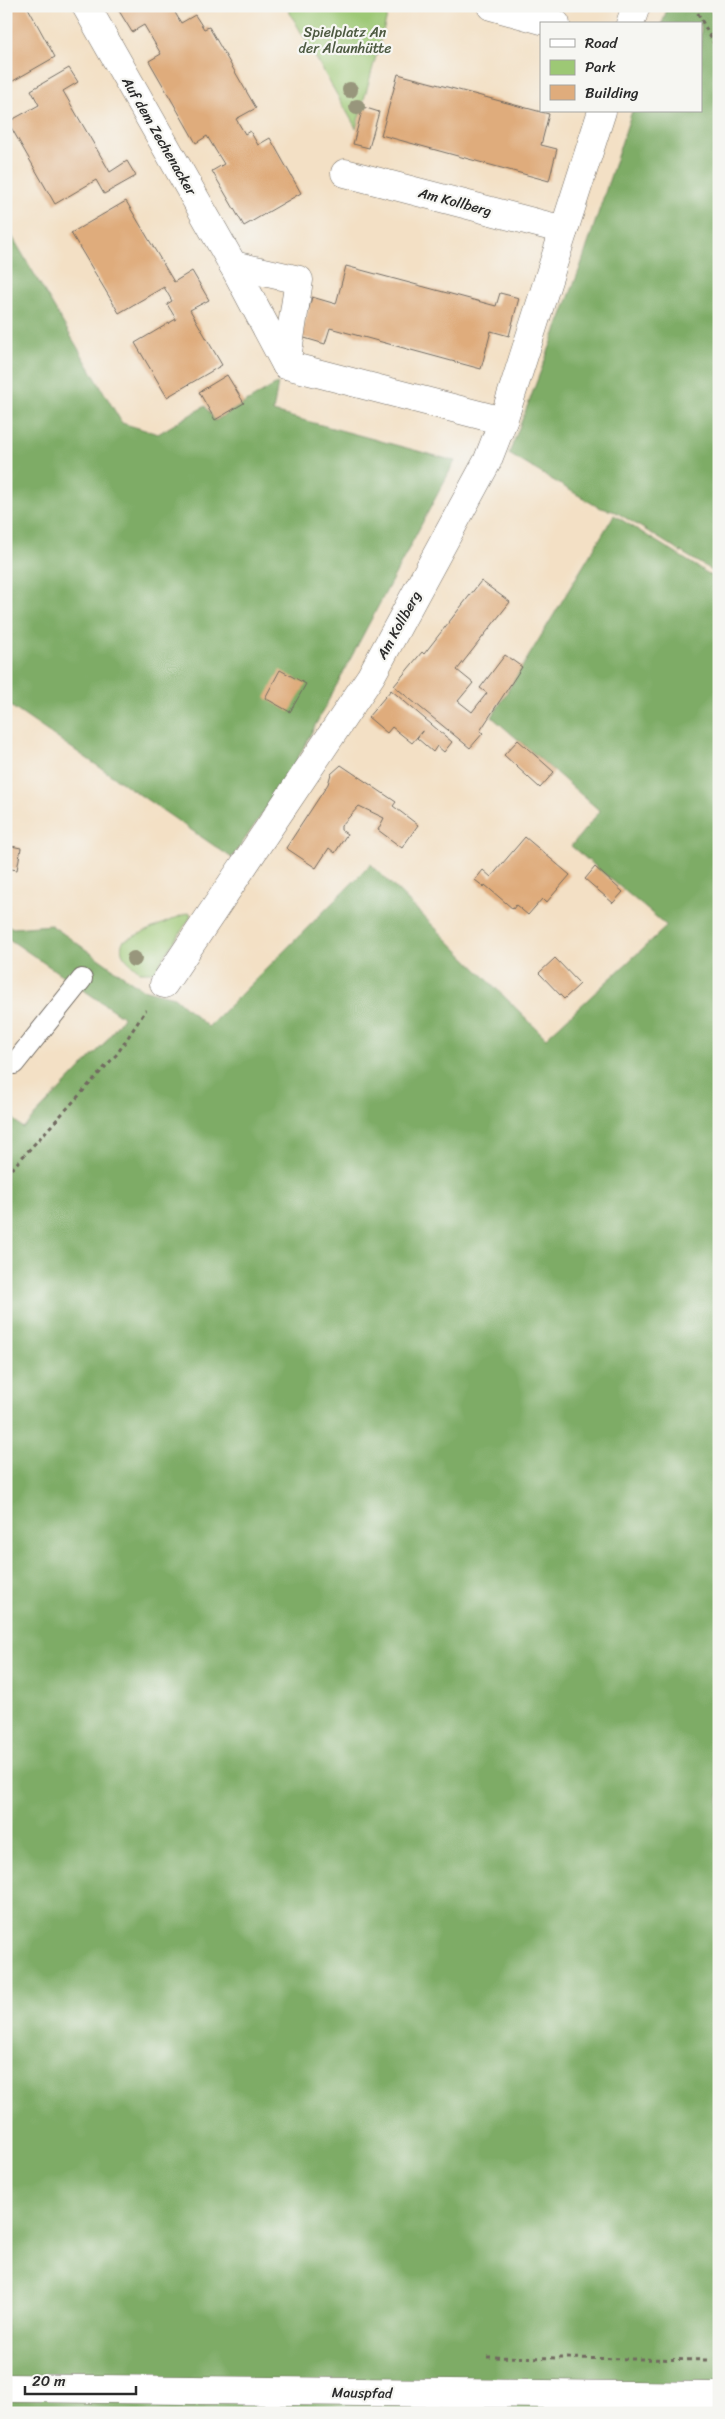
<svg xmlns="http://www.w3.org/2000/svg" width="725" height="2419" font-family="Sriracha,sans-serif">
<rect width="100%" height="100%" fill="#f6f6f2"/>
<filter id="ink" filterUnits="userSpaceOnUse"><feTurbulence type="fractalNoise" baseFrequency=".02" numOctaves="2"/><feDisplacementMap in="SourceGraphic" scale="10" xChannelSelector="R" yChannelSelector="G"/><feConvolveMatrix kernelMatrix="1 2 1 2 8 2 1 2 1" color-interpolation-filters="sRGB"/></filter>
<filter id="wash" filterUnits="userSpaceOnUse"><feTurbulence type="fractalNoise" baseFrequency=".0096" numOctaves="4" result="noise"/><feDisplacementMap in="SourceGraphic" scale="20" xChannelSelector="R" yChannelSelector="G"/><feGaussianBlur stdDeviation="1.12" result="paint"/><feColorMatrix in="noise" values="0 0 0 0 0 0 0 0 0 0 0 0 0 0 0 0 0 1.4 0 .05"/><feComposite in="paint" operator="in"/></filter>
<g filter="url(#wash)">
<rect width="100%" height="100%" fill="#f3e0c5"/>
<g fill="#9dc875" stroke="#647a50">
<polygon points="286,6 390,6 356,128"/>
<path d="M187,913L191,914L190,918L154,972H140C130,962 117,956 123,941Z"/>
</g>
<g fill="#7eac66" stroke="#546c48">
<polygon points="668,6 708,6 719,29 719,568 714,572 616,512 598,507 509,454 580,268 632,111 701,111 701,24 662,24"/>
<polygon points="6,226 122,423 158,434 205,406 215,421 278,383 273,412 455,461 289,775 232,858 6,703"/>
<polygon points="614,515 712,576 719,583 719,2413 6,2413 6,1112 23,1128 104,1044 123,1017 6,937 6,924 13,928 51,925 142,989 174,997 208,1027 371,864 546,1038 667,926 571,846 600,811 492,717"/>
</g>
<g id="blocks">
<g fill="#dfac7c">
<polygon points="6,6 27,6 55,57 6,85"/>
<polygon points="116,6 177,6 173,9 181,23 195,15 204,29 209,27 256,108 236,119 245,134 250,131 258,145 270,138 301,193 244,226 212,171 224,164 216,151 207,136 196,143 149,61 161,54 144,25 132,32"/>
<polygon points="69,68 78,82 63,91 110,172 127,161 136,176 104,194 96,180 55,204 8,122 39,105 31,90"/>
<polygon points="398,74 549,114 541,145 557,149 549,181 381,135"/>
<polygon points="363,107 379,112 369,148 353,144"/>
<polygon points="126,201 174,282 192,271 209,300 190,310 222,365 167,397 135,343 176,319 167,304 172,301 164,287 119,313 71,233"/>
<polygon points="346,266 496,306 500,293 519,298 509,336 491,331 481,369 330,328 325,344 301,337 312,297 336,304"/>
<polygon points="227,375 244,403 215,420 199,392"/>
<polygon points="481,581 510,602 457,670 473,683 458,701 472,712 487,693 480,688 505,655 522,667 480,731 483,733 470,748 394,686 422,652 424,654"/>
<polygon points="280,670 306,684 290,712 265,698"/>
<polygon points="391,690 452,742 444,752 437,746 433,752 417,738 423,730 412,743 392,727 387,733 368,717"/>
<polygon points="518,740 554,772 540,788 504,755"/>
<polygon points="341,765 396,802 393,806 418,825 402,848 378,830 384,818 359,806 341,826 341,830 347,834 335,853 329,848 316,868 286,848 328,784 331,774"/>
<polygon points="525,837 570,875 546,903 542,899 528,915 516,905 513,909 485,885 484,887 475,880 483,870 491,877"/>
<polygon points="6,845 21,848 17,870 6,868"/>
<polygon points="595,867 623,892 613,903 585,879"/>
<polygon points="555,958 580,984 564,999 539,973"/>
</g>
</g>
</g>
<g filter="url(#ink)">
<use href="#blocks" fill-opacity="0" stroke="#716a61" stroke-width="1"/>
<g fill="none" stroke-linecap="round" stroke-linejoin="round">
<defs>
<polyline id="service" points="14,1064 82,979"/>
<g id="minor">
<polyline points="86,6 233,265 286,365 503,421"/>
<polyline points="491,6 556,24"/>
<polyline points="630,24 636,6"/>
<polyline points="345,173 564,230"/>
<polyline points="233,265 299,280 286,365"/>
<polyline points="164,984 371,676 487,462 503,421 602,111"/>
</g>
<polyline id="tertiary" points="6,2388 719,2396"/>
</defs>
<use href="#service" stroke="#716a61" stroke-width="22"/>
<use href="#minor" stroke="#716a61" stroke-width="29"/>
<use href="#tertiary" stroke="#716a61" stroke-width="29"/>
<g stroke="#716a61" stroke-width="3" stroke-dasharray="4 4" stroke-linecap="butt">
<polyline points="694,6 719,53"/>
<polyline points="6,1175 117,1054 146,1010"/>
<polyline points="487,2357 711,2360"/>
</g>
<use href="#service" stroke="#fff" stroke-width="20"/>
<use href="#minor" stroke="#fff" stroke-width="28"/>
<use href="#tertiary" stroke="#fff" stroke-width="28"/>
</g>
<g fill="#98967c">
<circle cx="350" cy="90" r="8"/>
<circle cx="357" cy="107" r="8"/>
<circle cx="134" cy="959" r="8"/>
</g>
</g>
<g text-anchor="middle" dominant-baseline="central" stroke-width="4.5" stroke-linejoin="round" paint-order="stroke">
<g font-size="14" fill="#4d5a41" stroke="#f6f6f2">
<text x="345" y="32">Spielplatz An<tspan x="345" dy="16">der Alaunhütte</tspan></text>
</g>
<g font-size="14" fill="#2b2b2b" stroke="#f6f6f2">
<text transform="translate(159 136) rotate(60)">Auf dem Zechenacker</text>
<text transform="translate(455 202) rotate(15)">Am Kollberg</text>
<text transform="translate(399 625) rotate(-61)">Am Kollberg</text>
<text transform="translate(362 2393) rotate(1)">Mauspfad</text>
</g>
</g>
<rect width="725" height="2419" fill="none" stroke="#f6f6f2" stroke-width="25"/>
<rect x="540" y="22" width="162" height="90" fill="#f6f6f2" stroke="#a5a5a2"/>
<rect x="550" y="39" width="25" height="8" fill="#ffffff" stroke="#a5a5a2"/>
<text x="585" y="48" font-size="15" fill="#2b2b2b">Road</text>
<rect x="550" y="60" width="25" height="15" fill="#9dc875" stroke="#a5a5a2"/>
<text x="585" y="72" font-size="15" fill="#2b2b2b">Park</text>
<rect x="550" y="85" width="25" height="15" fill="#dfac7c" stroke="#a5a5a2"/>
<text x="585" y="98" font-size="15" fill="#2b2b2b">Building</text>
<path d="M25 2386v8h111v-8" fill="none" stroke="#2b2b2b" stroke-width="2.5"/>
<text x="32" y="2386" font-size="15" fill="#2b2b2b" stroke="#f6f6f2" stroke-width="4" paint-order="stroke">20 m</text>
</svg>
